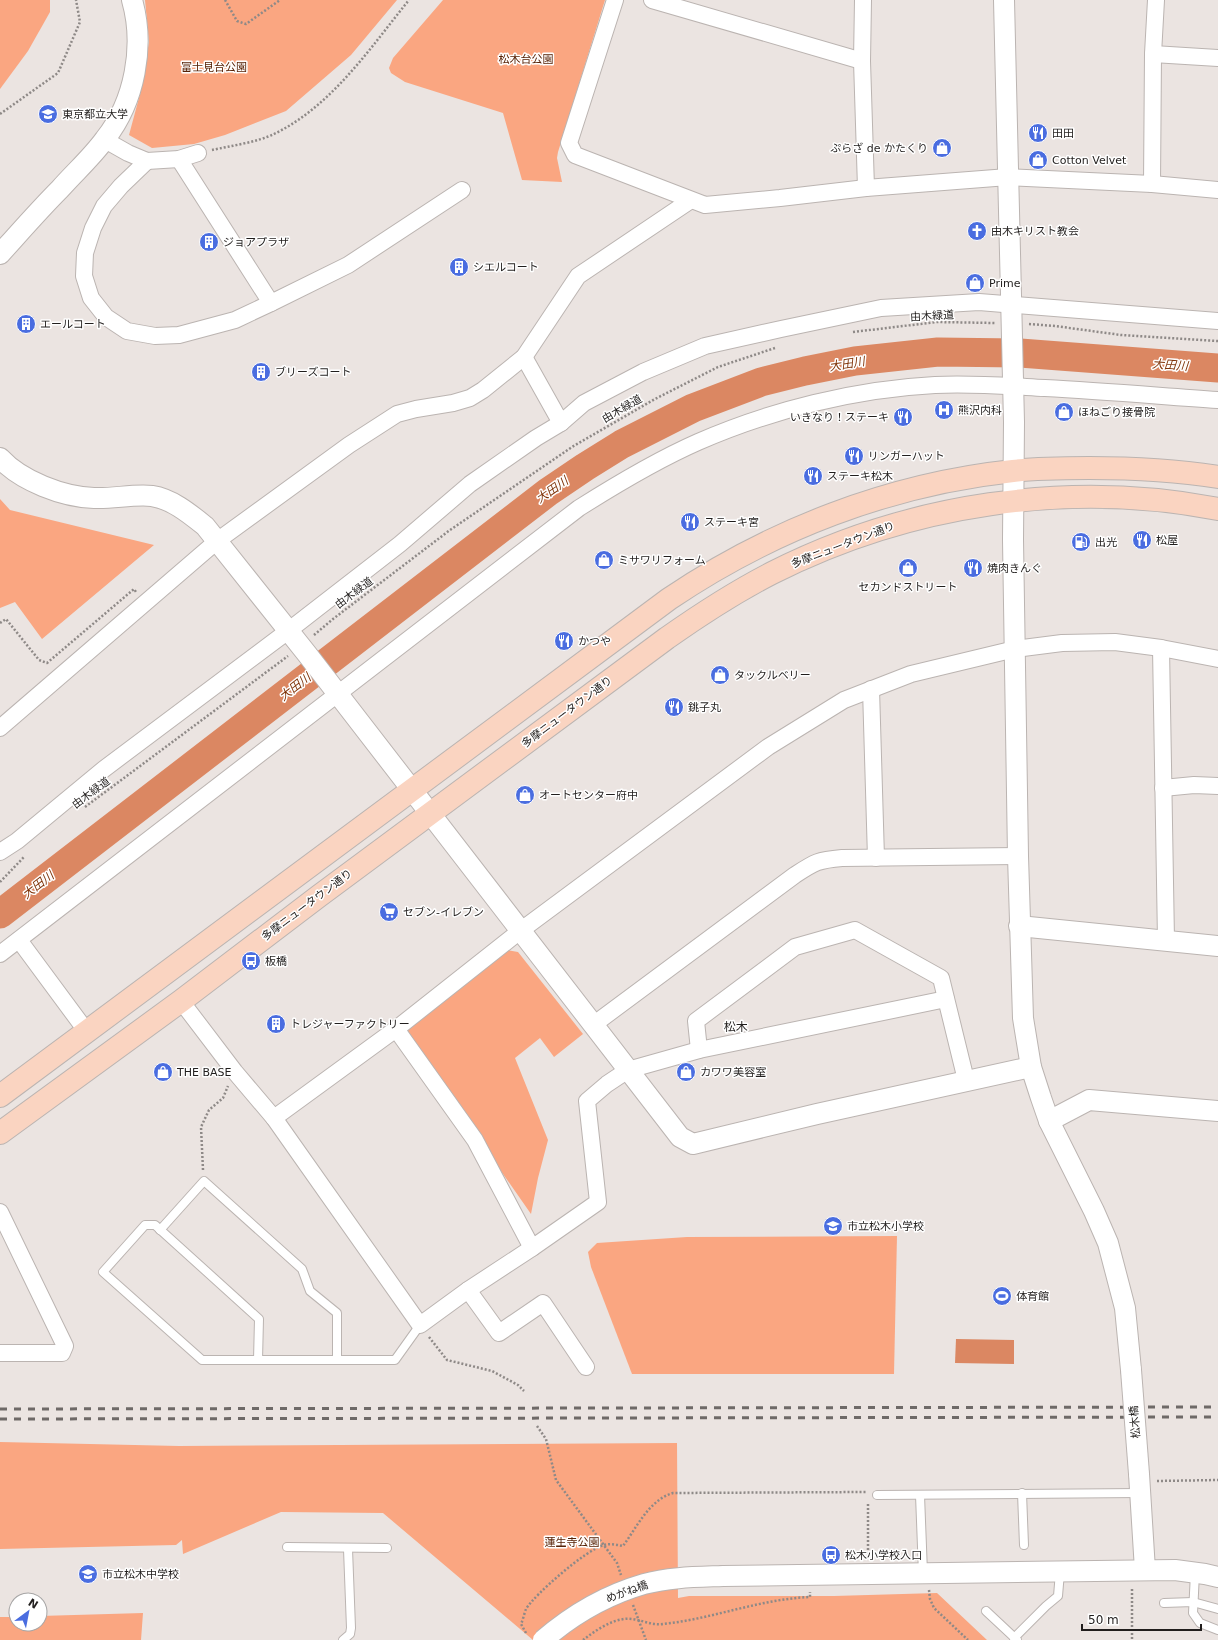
<svg xmlns="http://www.w3.org/2000/svg" width="1218" height="1640" font-family="'DejaVu Sans','Noto Sans JP',sans-serif">
<rect width="100%" height="100%" fill="#ebe4e1"/>
<g fill="#faa681">
<polygon points="0,0 50,0 50,12 28,51 0,89"/>
<polygon points="145,0 397,0 351,55 286,111 225,135 194,144 152,148 129,135 140,94 149,42"/>
<polygon points="443,0 605,0 558,152 557,158 562,182 522,180 503,113 405,82 391,73 389,68 393,58"/>
<polygon points="0,499 10,510 154,545 42,639 15,602 0,608"/>
<polygon points="507,950 518,952 583,1034 554,1057 540,1038 515,1058 548,1140 538,1178 531,1214 403,1031"/>
<polygon points="897,1236 894,1374 632,1374 591,1267 588,1252 597,1243 687,1237"/>
<polygon points="0,1442 179,1446 677,1443 678,1598 689,1596 834,1596 937,1593 987,1640 533,1640 383,1513 281,1512 183,1554 182,1540 176,1545 0,1549"/>
<polygon points="143,1613 141,1640 0,1640 0,1617 16,1617 16,1624 40,1624 40,1616"/>
</g>
<polygon fill="#db8762" points="956,1339 1014,1340 1014,1364 955,1363"/>
<g fill="none" stroke-linecap="round" stroke-linejoin="round">
<polyline stroke="#db8762" stroke-width="29" points="0,914 548,492 585,467 622,444 693,408 761,382 805,371 855,361 938,352 1020,353 1218,368"/>
<defs>
<g id="service">
<polyline points="160,1230 204,1181 302,1269 310,1291 337,1313 337,1359"/>
<polyline points="258,1360 259,1319 155,1225 145,1225 103,1272 202,1360 395,1360 420,1325"/>
<polyline points="1022,1493 1024,1545"/>
<polyline points="877,1495 1140,1493"/>
<polyline points="920,1495 923,1573"/>
<polyline points="287,1547 387,1548"/>
<polyline points="1195,1573 1193,1613 1200,1623 1218,1630"/>
<polyline points="1164,1603 1193,1602 1218,1609"/>
<polyline points="986,1611 1017,1640"/>
<polyline points="1014,1638 1046,1606 1058,1596 1060,1572"/>
<polyline points="343,1640 350,1634 351,1628 348,1549"/>
</g>
<g id="minor">
<polyline points="615,0 569,143 575,155 705,205 780,198 866,188 1008,177 1152,184 1218,190"/>
<polyline points="652,0 862,61"/>
<polyline points="863,0 862,61 866,188"/>
<polyline points="1153,54 1218,58"/>
<polyline points="105,140 128,153 147,161 179,159 198,153"/>
<polyline points="179,159 271,303"/>
<polyline points="147,161 121,186 104,206 93,228 85,253 84,276 91,298 106,317 127,331 155,336 179,335 235,320 271,303 348,265 462,190"/>
<polyline points="1152,184 1153,54 1156,0"/>
<polyline points="524,357 561,423"/>
<polyline points="1161,648 1166,940"/>
<polyline points="871,689 876,858"/>
<polyline points="0,728 217,541 349,445 397,414 416,409 453,403 470,398 483,390 524,357 578,276 691,200"/>
<polyline points="1163,788 1194,785 1218,786"/>
<polyline points="0,852 17,841 104,769 288,631 400,544 470,484 536,438 561,423 584,403 643,372 705,346 781,329 881,308 979,302 1218,321"/>
<polyline points="19,940 87,1032"/>
<path d="M0,954L579,508C617,484 657,460 698,442C771,410 856,389 935,385C971,383 1008,386 1045,388C1103,391 1160,396 1218,400"/>
<polyline points="181,1001 235,1072 274,1118 420,1325 468,1290 532,1248 598,1202 587,1101 607,1084 628,1070 699,1050 946,999"/>
<path d="M593,1025L795,875C815,862 818,860 842,858L1018,856"/>
<polyline points="396,1029 475,1140 532,1248"/>
<polyline points="699,1050 696,1021 795,947 855,930 941,978 966,1080"/>
<polyline points="274,1118 396,1029 520,931 768,747 844,700 911,674 1015,649 1062,643 1115,642 1161,648 1218,659"/>
<polyline points="0,1212 65,1346 62,1353 0,1353"/>
<polyline points="468,1290 499,1333 543,1303 586,1367"/>
</g>
<g id="tertiary">
<polyline points="1004,0 1014,422 1013,540 1018,856 1023,1018 1031,1067 1041,1098 1049,1121 1094,1211 1108,1243 1125,1308 1131,1370"/>
<path d="M0,254C20,232 39,210 60,189C75,172 92,157 105,139C135,101 145,46 132,0"/>
<path d="M0,458C21,481 63,497 94,498C113,499 133,494 152,496C172,499 190,514 205,526L307,654L680,1137L693,1144L817,1114L1031,1067"/>
<polyline points="1019,926 1218,946"/>
<polyline points="1049,1121 1089,1100 1218,1111"/>
<polyline points="1139,1474 1145,1570"/>
<polyline points="723,1576 1175,1570 1205,1574 1218,1577"/>
</g>
<g id="secondary">
<path d="M0,1096L669,599C771,530 890,484 1013,471C1038,468 1064,468 1089,468C1132,468 1175,470 1218,477"/>
<path d="M0,1133L181,1001L319,896L667,638C701,614 735,592 772,573C908,504 1068,480 1218,509"/>
</g>
</defs>
<use href="#service" stroke="#bbb4b1" stroke-width="10"/>
<use href="#minor" stroke="#bbb4b1" stroke-width="18"/>
<use href="#tertiary" stroke="#bbb4b1" stroke-width="22"/>
<use href="#secondary" stroke="#bbb4b1" stroke-width="24"/>
<g stroke="#8e8987" stroke-width="2.5" stroke-dasharray="2 2" stroke-linecap="butt">
<polyline points="225,0 237,21 246,24 280,0"/>
<polyline points="0,114 58,73 80,22 76,0"/>
<path d="M212,150C230,146 258,142 274,134C332,106 370,48 409,0"/>
<polyline points="1029,324 1055,326 1121,335 1218,341"/>
<polyline points="853,332 937,322 995,323"/>
<polyline points="0,623 6,619 39,660 47,663 134,589 136,592"/>
<polyline points="314,635 333,619 450,530 572,447 655,399 718,367 775,348"/>
<polyline points="85,807 288,656"/>
<polyline points="0,882 24,857"/>
<polyline points="203,1170 201,1127 209,1110 223,1098 228,1086"/>
<polyline points="429,1337 447,1360 492,1371 518,1385 524,1391"/>
<polyline points="537,1426 546,1439 556,1480 617,1563 621,1575"/>
<polyline points="1157,1481 1218,1480"/>
<polyline points="868,1558 868,1503"/>
<polyline points="1132,1589 1132,1640"/>
<polyline points="929,1590 930,1599 934,1608 968,1640"/>
<polyline points="633,1605 646,1640"/>
<path d="M526,1633L521,1624C523,1620 524,1614 526,1609C535,1594 587,1549 604,1545C611,1543 617,1545 623,1546C637,1527 649,1500 673,1493L866,1492"/>
<path d="M583,1640C595,1631 609,1621 624,1619C637,1617 650,1626 663,1624C712,1619 760,1599 810,1597V1592"/>
</g>
<use href="#service" stroke="#fff" stroke-width="8"/>
<use href="#minor" stroke="#fff" stroke-width="16"/>
<use href="#tertiary" stroke="#fff" stroke-width="20"/>
<use href="#secondary" stroke="#fad4c1" stroke-width="22"/>
<g stroke="#6e6967" stroke-width="3" stroke-dasharray="7 7" stroke-linecap="butt">
<polyline points="0,1409 1218,1407"/>
<polyline points="0,1419 1218,1417"/>
</g>
<defs>
<g id="tertiary-bridge">
<polyline points="1131,1370 1139,1474"/>
<path d="M543,1640C572,1615 606,1595 644,1584C670,1577 697,1577 723,1576"/>
</g>
</defs>
<use href="#tertiary-bridge" stroke="#bbb4b1" stroke-width="22" stroke-linecap="butt"/>
<use href="#tertiary-bridge" stroke="#fff" stroke-width="20"/>
</g>
<defs>
<symbol id="university-disc" viewBox="-11 -11 22 22"><circle r="9.5" fill="#4a6de0" stroke="#fff"/><path d="M0-5L7-2L0 1L-7-2ZM-4 1L0 2.5L4 1V4Q0 6-4 4Z" fill="#fff"/></symbol>
<symbol id="restaurant-disc" viewBox="-11 -11 22 22"><circle r="9.5" fill="#4a6de0" stroke="#fff"/><path d="M-5-6h1v4h1v-4h1v4h1v-4h1v5L-1.5 .5V6h-2V.5L-5-1ZM5-6V6H3V1.5H1.5Q1.5-4 5-6Z" fill="#fff"/></symbol>
<symbol id="shop-disc" viewBox="-11 -11 22 22"><circle r="9.5" fill="#4a6de0" stroke="#fff"/><path d="M-5-2.5h2.3a2.7 3.5 0 0 1 5.4 0H5L5.5 6h-11ZM-1.5-2.5h3a1.5 2.3 0 0 0-3 0Z" fill="#fff"/></symbol>
<symbol id="church-disc" viewBox="-11 -11 22 22"><circle r="9.5" fill="#4a6de0" stroke="#fff"/><path d="M-1.2-6h2.4v3.5h3.3v2.4h-3.3V6h-2.4V-.1h-3.3v-2.4h3.3Z" fill="#fff"/></symbol>
<symbol id="building-disc" viewBox="-11 -11 22 22"><circle r="9.5" fill="#4a6de0" stroke="#fff"/><path d="M-4-6H4V6H1V3H-1V6H-4ZM-2.5-4.3h1.7v1.8h-1.7ZM.8-4.3h1.7v1.8H.8ZM-2.5-1h1.7V.8h-1.7ZM.8-1h1.7V.8H.8Z" fill="#fff"/></symbol>
<symbol id="hospital-disc" viewBox="-11 -11 22 22"><circle r="9.5" fill="#4a6de0" stroke="#fff"/><path d="M-5-5h3v3.5h4V-5h3V5h-3V1.5h-4V5h-3Z" fill="#fff"/></symbol>
<symbol id="fuel-disc" viewBox="-11 -11 22 22"><circle r="9.5" fill="#4a6de0" stroke="#fff"/><path d="M-5.5-6h7V0h2V4h1.3V-2.5L3-4.5l.8-.8L6-3V5H2.5V1h-1V6h-7ZM-4.2-4.7v3.2H.2V-4.7Z" fill="#fff"/></symbol>
<symbol id="supermarket-disc" viewBox="-11 -11 22 22"><circle r="9.5" fill="#4a6de0" stroke="#fff"/><path d="M-6-5.5h2.5l.6 2H6L4.5 2H-2.5L-4.4-4H-6ZM-1.5 3.2a1.3 1.3 0 1 0 .1 0ZM3 3.2a1.3 1.3 0 1 0 .1 0Z" fill="#fff"/></symbol>
<symbol id="bus-disc" viewBox="-11 -11 22 22"><circle r="9.5" fill="#4a6de0" stroke="#fff"/><path d="M-5-6H5V4H4V6H2V4H-2V6H-4V4H-5ZM-3.5-4V0h7V-4ZM-3.5 1.2v1.5H-2V1.2ZM2 1.2v1.5H3.5V1.2Z" fill="#fff"/></symbol>
<symbol id="school-disc" viewBox="-11 -11 22 22"><circle r="9.5" fill="#4a6de0" stroke="#fff"/><path d="M0-5L7-2L0 1L-7-2ZM-4 1L0 2.5L4 1V4Q0 6-4 4Z" fill="#fff"/></symbol>
<symbol id="stadium-disc" viewBox="-11 -11 22 22"><circle r="9.5" fill="#4a6de0" stroke="#fff"/><path d="M0-5a6.5 5 0 1 0 0 10a6.5 5 0 1 0 0-10ZM-3.5-1.8h7v3.6h-7Z" fill="#fff"/></symbol>
</defs>
<g fill-rule="evenodd">
<use href="#university-disc" x="37" y="103" width="22" height="22"/>
<use href="#restaurant-disc" x="1027" y="122" width="22" height="22"/>
<use href="#shop-disc" x="931" y="137" width="22" height="22"/>
<use href="#shop-disc" x="1027" y="149" width="22" height="22"/>
<use href="#church-disc" x="966" y="220" width="22" height="22"/>
<use href="#building-disc" x="198" y="231" width="22" height="22"/>
<use href="#building-disc" x="448" y="256" width="22" height="22"/>
<use href="#shop-disc" x="964" y="272" width="22" height="22"/>
<use href="#building-disc" x="15" y="313" width="22" height="22"/>
<use href="#building-disc" x="250" y="361" width="22" height="22"/>
<use href="#hospital-disc" x="933" y="399" width="22" height="22"/>
<use href="#shop-disc" x="1053" y="401" width="22" height="22"/>
<use href="#restaurant-disc" x="892" y="406" width="22" height="22"/>
<use href="#restaurant-disc" x="843" y="445" width="22" height="22"/>
<use href="#restaurant-disc" x="802" y="465" width="22" height="22"/>
<use href="#restaurant-disc" x="679" y="511" width="22" height="22"/>
<use href="#restaurant-disc" x="1131" y="529" width="22" height="22"/>
<use href="#fuel-disc" x="1070" y="531" width="22" height="22"/>
<use href="#shop-disc" x="593" y="549" width="22" height="22"/>
<use href="#shop-disc" x="897" y="557" width="22" height="22"/>
<use href="#restaurant-disc" x="962" y="557" width="22" height="22"/>
<use href="#restaurant-disc" x="553" y="630" width="22" height="22"/>
<use href="#shop-disc" x="709" y="664" width="22" height="22"/>
<use href="#restaurant-disc" x="663" y="696" width="22" height="22"/>
<use href="#shop-disc" x="514" y="784" width="22" height="22"/>
<use href="#supermarket-disc" x="378" y="901" width="22" height="22"/>
<use href="#bus-disc" x="240" y="950" width="22" height="22"/>
<use href="#building-disc" x="265" y="1013" width="22" height="22"/>
<use href="#shop-disc" x="152" y="1061" width="22" height="22"/>
<use href="#shop-disc" x="675" y="1061" width="22" height="22"/>
<use href="#school-disc" x="822" y="1215" width="22" height="22"/>
<use href="#stadium-disc" x="991" y="1285" width="22" height="22"/>
<use href="#bus-disc" x="820" y="1544" width="22" height="22"/>
<use href="#school-disc" x="77" y="1563" width="22" height="22"/>
</g>
<g text-anchor="middle" dominant-baseline="central" stroke-width="3" stroke-linejoin="round" paint-order="stroke">
<g font-size="11" fill="#572206" stroke="#fff">
<text x="526" y="59">松木台公園</text>
<text x="214" y="67">富士見台公園</text>
<text x="572" y="1542">蓮生寺公園</text>
</g>
<g font-size="11" fill="#211e1d" stroke="#fff" text-anchor="start">
<text x="62" y="114">東京都立大学</text>
<text x="1052" y="133">田田</text>
<text x="928" y="148" text-anchor="end">ぷらざ de かたくり</text>
<text x="1052" y="160">Cotton Velvet</text>
<text x="991" y="231">由木キリスト教会</text>
<text x="223" y="242">ジョアプラザ</text>
<text x="473" y="267">シエルコート</text>
<text x="989" y="283">Prime</text>
<text x="40" y="324">エールコート</text>
<text x="275" y="372">ブリーズコート</text>
<text x="958" y="410">熊沢内科</text>
<text x="1078" y="412">ほねごり接骨院</text>
<text x="889" y="417" text-anchor="end">いきなり！ステーキ</text>
<text x="868" y="456">リンガーハット</text>
<text x="827" y="476">ステーキ松木</text>
<text x="704" y="522">ステーキ宮</text>
<text x="1156" y="540">松屋</text>
<text x="1095" y="542">出光</text>
<text x="618" y="560">ミサワリフォーム</text>
<text x="987" y="568">焼肉きんぐ</text>
<text x="908" y="587" text-anchor="middle">セカンドストリート</text>
<text x="578" y="641">かつや</text>
<text x="734" y="675">タックルベリー</text>
<text x="688" y="707">銚子丸</text>
<text x="539" y="795">オートセンター府中</text>
<text x="403" y="912">セブン-イレブン</text>
<text x="265" y="961">板橋</text>
<text x="290" y="1024">トレジャーファクトリー</text>
<text x="177" y="1072">THE BASE</text>
<text x="700" y="1072">カワワ美容室</text>
<text x="847" y="1226">市立松木小学校</text>
<text x="1016" y="1296">体育館</text>
<text x="845" y="1555">松木小学校入口</text>
<text x="102" y="1574">市立松木中学校</text>
</g>
<g font-size="11" fill="#211e1d" stroke="#fff">
<text transform="translate(932 316) rotate(-3)">由木緑道</text>
<text transform="translate(622 409) rotate(-30)">由木緑道</text>
<text transform="translate(843 545) rotate(-21)">多摩ニュータウン通り</text>
<text transform="translate(354 593) rotate(-37)">由木緑道</text>
<text transform="translate(567 712) rotate(-37)">多摩ニュータウン通り</text>
<text transform="translate(91 793) rotate(-37)">由木緑道</text>
<text transform="translate(307 905) rotate(-37)">多摩ニュータウン通り</text>
<text transform="translate(1135 1422) rotate(-94)">松木橋</text>
<text transform="translate(627 1592) rotate(-20)">めがね橋</text>
</g>
<g font-size="12" font-style="italic" fill="#7f3308" stroke="#fff">
<text transform="translate(847 364) rotate(-9)">大田川</text>
<text transform="translate(1170 365) rotate(4)">大田川</text>
<text transform="translate(552 490) rotate(-35)">大田川</text>
<text transform="translate(295 687) rotate(-38)">大田川</text>
<text transform="translate(38 885) rotate(-38)">大田川</text>
</g>
<g font-size="12" fill="#211e1d" stroke="#fff">
<text x="736" y="1027">松木</text>
</g>
</g>
<g transform="translate(28 1612) rotate(32)"><circle r="19" fill="#ffffff" stroke="#a6a5a5"/>
<path d="M0-3L7 15L0 10L-7 15Z" fill="#4a6de0"/>
<text y="-6" font-size="11" font-weight="bold" text-anchor="middle" fill="#211e1d">N</text>
</g>
<path d="M1082 1624v6h119v-6" fill="none" stroke="#211e1d" stroke-width="2"/>
<text x="1088" y="1624" font-size="12" fill="#211e1d" stroke="#ffffff" stroke-width="3" paint-order="stroke">50 m</text>
</svg>
